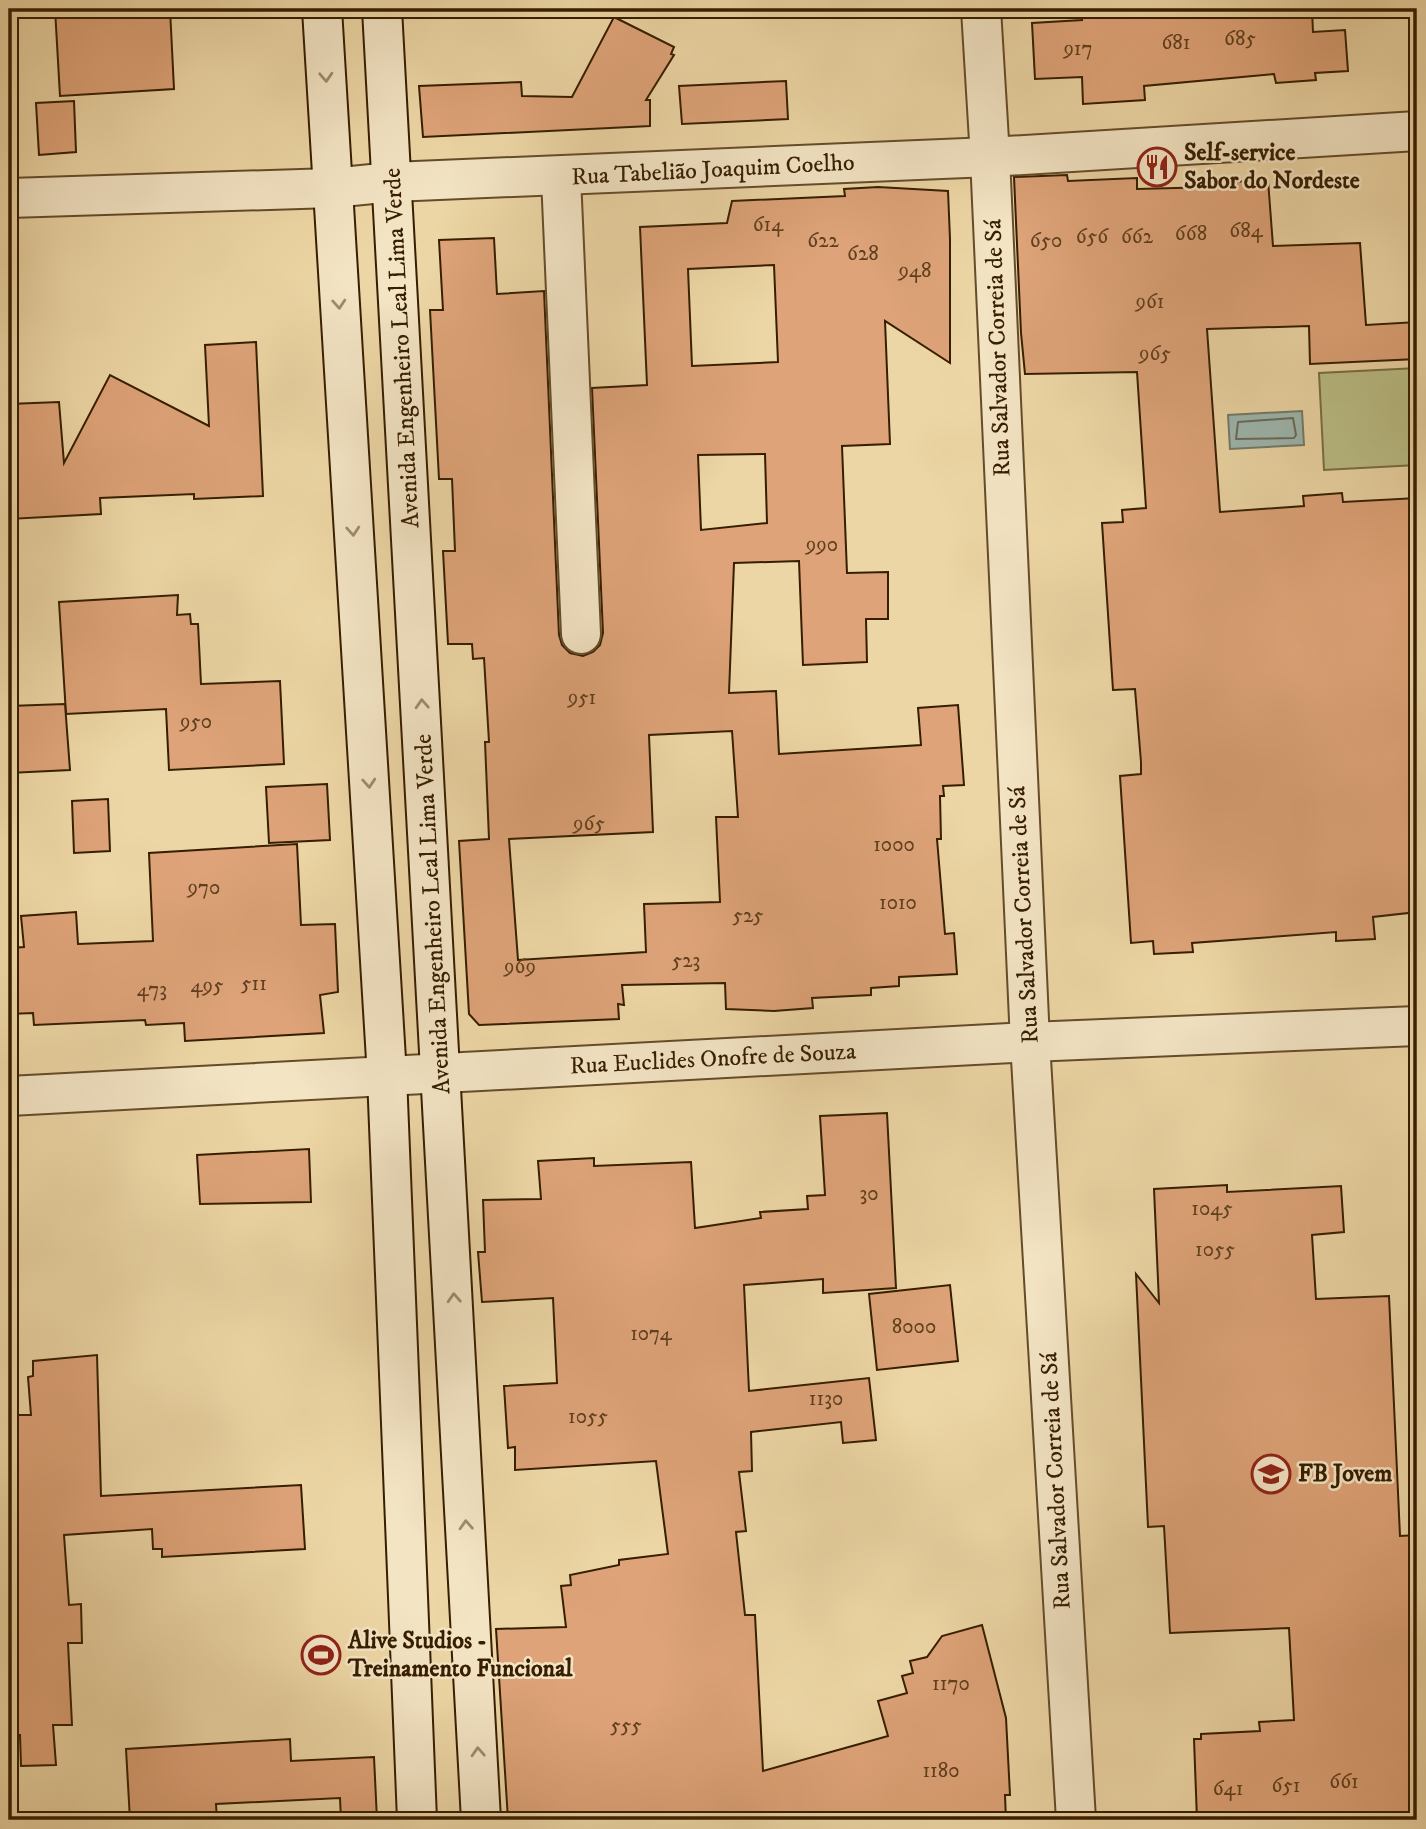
<svg xmlns="http://www.w3.org/2000/svg" width="1426" height="1829" font-family="'IM FELL DW Pica',serif">
<rect width="100%" height="100%" fill="#edd6a5"/>
<filter id="stains"><feTurbulence type="fractalNoise" baseFrequency=".00286" numOctaves="4"/><feColorMatrix values="0 0 0 0 .2 0 0 0 0 .09 0 0 0 0 .02 0 0 0 .5 -.17"/></filter>
<radialGradient id="worn" r=".72"><stop offset=".6" stop-color="#630" stop-opacity="0"/><stop offset="1" stop-color="#630" stop-opacity=".3"/></radialGradient>
<polygon fill="#babd85" stroke="#786e42" stroke-width="2" points="1417,368 1417,465 1324,470 1319,373"/>
<polygon fill="#9cb7b0" stroke="#737a6a" stroke-width="2" points="1302,411 1304,445 1230,449 1228,415"/>
<g fill="none" stroke-linecap="round" stroke-linejoin="round">
<polygon stroke="#696a58" stroke-width="2" points="1293,418 1296,435 1294,438 1236,439 1238,422"/>
</g>
<g fill="#dea378" stroke="#361e00" stroke-width="2" fill-rule="evenodd">
<polygon points="55,9 170,9 174,89 60,96"/>
<polygon points="1081,9 1312,9 1313,32 1345,30 1348,71 1315,73 1316,80 1276,83 1274,74 1144,86 1145,100 1083,104 1082,77 1035,79 1032,23 1082,20"/>
<polygon points="614,17 674,47 671,54 674,55 646,100 650,100 650,126 423,137 419,86 521,82 522,96 572,97"/>
<polygon points="786,81 788,119 682,124 679,86"/>
<polygon points="74,101 76,152 39,155 36,103"/>
<polygon points="1067,175 1068,181 1137,178 1137,189 1214,187 1214,183 1268,180 1273,246 1360,243 1366,325 1417,322 1417,359 1310,364 1309,326 1207,329 1220,512 1304,506 1303,496 1342,493 1343,502 1417,498 1417,912 1373,917 1375,939 1336,941 1336,932 1192,943 1193,952 1154,954 1153,941 1131,943 1120,776 1141,774 1141,762 1135,689 1113,690 1102,523 1123,522 1122,510 1146,508 1137,372 1025,374 1021,333 1014,177"/>
<path d="M878,187L948,191L950,239V363L885,321L890,444L842,446L847,573L888,572V619H866L867,662L803,665L799,561L734,563L729,693L776,691L779,754L921,745L918,708L958,705L964,785L943,786L944,796H940L941,839H937L945,934L954,933L957,974L899,977V986L871,988V995L812,998L813,1008L774,1011L726,1009L725,983L622,985L624,1005L618,1004L619,1019L479,1025L469,1014L459,841L489,839L485,742H489L484,658L473,659L472,644H448L443,551H455L452,479H439L430,310H443L439,240L494,238L497,294L544,291L559,635L562,645L570,653L583,656L593,652L600,645L603,633L592,388L647,385L640,227L727,223L732,201L845,196L844,189ZM774,265L778,362L692,366L688,269ZM765,454L767,523L701,530L698,455ZM732,731L738,817H716L720,902L644,904L646,952L518,960L509,839L653,832L649,735Z"/>
<polygon points="256,342 263,496 194,499 194,494 100,498 101,514 9,519 9,404 59,402 64,463 110,375 209,426 205,345"/>
<polygon points="178,595 177,615 190,614 191,624 198,624 201,684 280,681 284,764 169,770 166,709 66,714 59,602"/>
<polygon points="65,704 70,770 9,773 9,706"/>
<polygon points="327,784 330,840 269,843 266,787"/>
<polygon points="108,799 110,851 74,853 72,801"/>
<polygon points="297,844 301,925 335,924 338,992 320,995 324,1033 185,1041 184,1023 146,1025 145,1020 34,1025 33,1013 9,1014 9,948 24,947 21,916 76,912 78,944 153,941 149,853"/>
<polygon points="887,1113 896,1288 823,1293 823,1279 744,1285 749,1391 869,1378 876,1440 843,1443 841,1422 751,1432 752,1471 739,1472 746,1531 736,1532 745,1615 755,1615 763,1771 888,1736 878,1701 907,1693 902,1676 913,1673 910,1661 927,1657 942,1636 982,1625 1006,1718 1010,1795 1005,1795 1006,1820 508,1820 496,1629 566,1627 561,1586 571,1585 570,1575 619,1565 619,1560 668,1554 656,1461 515,1470 515,1447 508,1448 504,1386 557,1383 553,1298 482,1302 478,1252 485,1252 483,1200 541,1199 538,1161 594,1158 594,1166 691,1162 695,1228 761,1218 760,1212 808,1209 807,1196 825,1195 820,1116"/>
<polygon points="309,1149 311,1202 200,1204 197,1155"/>
<polygon points="1227,1185 1227,1192 1341,1186 1344,1232 1312,1235 1316,1299 1389,1296 1400,1536 1417,1535 1417,1817 1346,1820 1197,1820 1194,1739 1201,1739 1201,1734 1260,1731 1259,1722 1294,1720 1289,1628 1170,1633 1164,1526 1148,1527 1136,1274 1159,1303 1154,1189"/>
<polygon points="950,1285 958,1361 877,1370 869,1294"/>
<polygon points="97,1355 101,1496 301,1485 305,1549 162,1557 162,1549 153,1549 152,1529 64,1535 69,1605 81,1604 82,1643 68,1643 72,1725 53,1725 56,1765 21,1766 20,1735 9,1735 9,1415 31,1415 28,1377 33,1376 33,1361"/>
<polygon points="290,1739 291,1761 374,1757 377,1820 341,1820 340,1798 216,1804 217,1820 130,1820 126,1749"/>
</g>
<g fill="none" stroke-linecap="round" stroke-linejoin="round">
<defs>
<g id="street">
<polyline points="981,9 990,157 1030,1042 1076,1820"/>
<polyline points="561,177 581,634"/>
<polyline points="9,198 332,188 392,182 990,157 1417,131"/>
<polyline points="9,1096 1030,1042 1417,1026"/>
</g>
<g id="secondary">
<polyline points="322,9 387,1076 417,1820"/>
<polyline points="382,9 481,1820"/>
</g>
</defs>
<use href="#street" stroke="#644c29" stroke-width="42"/>
<use href="#secondary" stroke="#361e00" stroke-width="42"/>
<use href="#street" stroke="#f3e4c4" stroke-width="38"/>
<use href="#secondary" stroke="#f3e4c4" stroke-width="38"/>
</g>
<defs><path id="oneway-chevron" d="M-2-3.5L2.5 0L-2 3.5" fill="none" stroke-width="1.6" stroke-linecap="round" stroke-linejoin="round" transform="scale(1.75)"/></defs>
<g stroke="#9e8b6c">
<use href="#oneway-chevron" transform="translate(326 77) rotate(87)"/>
<use href="#oneway-chevron" transform="translate(339 304) rotate(86)"/>
<use href="#oneway-chevron" transform="translate(353 531) rotate(86)"/>
<use href="#oneway-chevron" transform="translate(422 704) rotate(-93)"/>
<use href="#oneway-chevron" transform="translate(369 783) rotate(86)"/>
<use href="#oneway-chevron" transform="translate(454 1298) rotate(-93)"/>
<use href="#oneway-chevron" transform="translate(466 1525) rotate(-93)"/>
<use href="#oneway-chevron" transform="translate(478 1752) rotate(-93)"/>
</g>
<defs>
<symbol id="restaurant-ring" viewBox="-11 -11 22 22"><circle r="9.5" fill="#f3e4c4" stroke="#8f2418" stroke-width="1.5"/><path d="M-5-6h1v4h1v-4h1v4h1v-4h1v5L-1.5 .5V6h-2V.5L-5-1ZM5-6V6H3V1.5H1.5Q1.5-4 5-6Z" fill="#8f2418"/></symbol>
<symbol id="school-ring" viewBox="-11 -11 22 22"><circle r="9.5" fill="#f3e4c4" stroke="#8f2418" stroke-width="1.5"/><path d="M0-5L7-2L0 1L-7-2ZM-4 1L0 2.5L4 1V4Q0 6-4 4Z" fill="#8f2418"/></symbol>
<symbol id="stadium-ring" viewBox="-11 -11 22 22"><circle r="9.5" fill="#f3e4c4" stroke="#8f2418" stroke-width="1.5"/><path d="M0-5a6.5 5 0 1 0 0 10a6.5 5 0 1 0 0-10ZM-3.5-1.8h7v3.6h-7Z" fill="#8f2418"/></symbol>
</defs>
<g fill-rule="evenodd">
<use href="#restaurant-ring" x="1135" y="145" width="44" height="44"/>
<use href="#school-ring" x="1249" y="1452" width="44" height="44"/>
<use href="#stadium-ring" x="299" y="1633" width="44" height="44"/>
</g>
<g text-anchor="middle" dominant-baseline="central" stroke-width="5" stroke-linejoin="round" paint-order="stroke">
<g font-size="21" fill="#603f1e">
<text x="1240" y="39">685</text>
<text x="1176" y="43">681</text>
<text x="1078" y="49">917</text>
<text x="768" y="225">614</text>
<text x="1246" y="231">684</text>
<text x="1191" y="234">668</text>
<text x="1092" y="237">656</text>
<text x="1137" y="237">662</text>
<text x="823" y="241">622</text>
<text x="1046" y="241">650</text>
<text x="863" y="254">628</text>
<text x="915" y="271">948</text>
<text x="1150" y="302">961</text>
<text x="1155" y="354">965</text>
<text x="822" y="545">990</text>
<text x="582" y="698">951</text>
<text x="196" y="722">950</text>
<text x="589" y="824">965</text>
<text x="894" y="845">1000</text>
<text x="204" y="888">970</text>
<text x="898" y="903">1010</text>
<text x="748" y="916">525</text>
<text x="686" y="961">523</text>
<text x="520" y="967">969</text>
<text x="254" y="984">511</text>
<text x="207" y="986">495</text>
<text x="152" y="990">473</text>
<text x="869" y="1194">30</text>
<text x="1212" y="1209">1045</text>
<text x="1215" y="1250">1055</text>
<text x="914" y="1327">8000</text>
<text x="651" y="1334">1074</text>
<text x="826" y="1399">1130</text>
<text x="588" y="1417">1055</text>
<text x="951" y="1684">1170</text>
<text x="626" y="1726">555</text>
<text x="941" y="1771">1180</text>
<text x="1344" y="1782">661</text>
<text x="1286" y="1786">651</text>
<text x="1228" y="1789">641</text>
</g>
<g font-size="24" font-weight="bold" fill="#361e00" stroke="#f3e4c4" text-anchor="start">
<text x="1184" y="153">Self-service<tspan x="1184" dy="28">Sabor do Nordeste</tspan></text>
<text x="1298" y="1474">FB Jovem</text>
<text x="348" y="1641">Alive Studios -<tspan x="348" dy="28">Treinamento Funcional</tspan></text>
</g>
<g font-size="24" fill="#361e00" stroke="#f3e4c4">
<text transform="translate(713 170) rotate(-3)">Rua Tabelião Joaquim Coelho</text>
<text transform="translate(402 348) rotate(-93)">Avenida Engenheiro Leal Lima Verde</text>
<text transform="translate(998 348) rotate(-92)">Rua Salvador Correia de Sá</text>
<text transform="translate(433 914) rotate(-93)">Avenida Engenheiro Leal Lima Verde</text>
<text transform="translate(1024 915) rotate(-93)">Rua Salvador Correia de Sá</text>
<text transform="translate(713 1059) rotate(-3)">Rua Euclides Onofre de Souza</text>
<text transform="translate(1056 1481) rotate(-93)">Rua Salvador Correia de Sá</text>
</g>
</g>
<rect width="1426" height="1829" fill="none" stroke="#edd6a5" stroke-width="35"/>
<rect x="10" y="10" width="1405" height="1808" fill="none" stroke="#361e00" stroke-width="3.5"/>
<rect x="18" y="18" width="1391" height="1794" fill="none" stroke="#361e00" stroke-width="2"/>
<rect width="100%" height="100%" filter="url(#stains)"/>
<rect width="100%" height="100%" fill="url(#worn)"/>
</svg>
